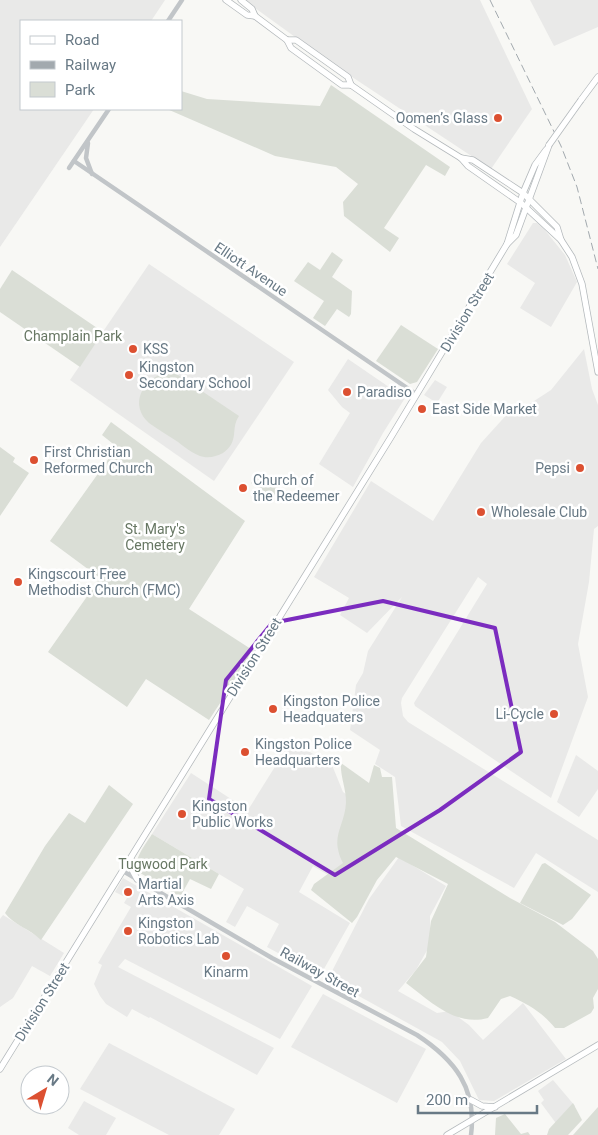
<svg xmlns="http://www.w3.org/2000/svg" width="598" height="1135" font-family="Roboto,sans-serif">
<rect width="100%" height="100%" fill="#f8f8f5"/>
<g fill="#e9e9e8">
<polygon points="0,0 165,0 151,21 21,21 21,109 94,109 0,247"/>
<polygon points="244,0 480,0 532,109 491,169 331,63"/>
<polygon points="530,0 598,0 598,27 554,46"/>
<polygon points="533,223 537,223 544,229 565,255 577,282 551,327 520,308 535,283 507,264"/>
<polygon points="149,264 294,362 214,481 70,380"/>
<polygon points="584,349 592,389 598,405 598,526 594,529 589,582 578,644 588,697 551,798 415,706 414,703 487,584 478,577 402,698 401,703 403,716 408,722 598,840 598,892 536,853 514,888 401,826 395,777 375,764 380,750 350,730 356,685 363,673 368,651 402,597 367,633 340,615 349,598 314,577 371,481 433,521 481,443 511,410 531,403 551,390"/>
<polygon points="348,359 405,398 383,433 353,487 319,464 350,413 342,407 328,390"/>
<polygon points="435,380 447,387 437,403 424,395"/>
<polygon points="291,741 332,765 343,792 401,832 363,896 313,866 299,892 350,923 320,976 267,947 279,924 247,906 235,927 226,922 244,889 152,834 191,773 248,810"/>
<polygon points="576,755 598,771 598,789 579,817 557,802"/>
<polygon points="399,857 446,886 430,916 430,945 416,970 398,991 437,1013 450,1011 469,1025 483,1040 523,1003 566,1059 494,1101 479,1100 460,1061 442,1042 328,979 369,899"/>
<polygon points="123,878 312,986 280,1039 125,959 118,967 274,1048 257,1075 150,1017 149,1018 132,1009 127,1017 106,1004 100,996 94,984 102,965 98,963 131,907 124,903 127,898 115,892"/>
<polygon points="3,915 64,953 50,976 32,966 13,998 0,1007 0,919"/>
<polygon points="323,994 426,1049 397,1103 291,1047"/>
<polygon points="109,1043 235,1109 219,1135 169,1135 80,1089"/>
<polygon points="553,1080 575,1106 558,1126 541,1103 544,1100 538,1091"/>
<polygon points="84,1101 116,1118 106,1135 79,1135 68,1128"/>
</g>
<g fill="#daded6">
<polygon points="331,85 450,167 445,176 426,165 384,228 399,238 390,252 344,216 343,202 358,184 336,167 275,156 167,109 181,109 181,91 207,99 320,106"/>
<polygon points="332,252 343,260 332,277 352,291 351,314 349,317 337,309 325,326 313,318 324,301 294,281 308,262 320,270"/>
<polygon points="12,270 103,332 80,367 0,312 0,289"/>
<polygon points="401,325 438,349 417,382 410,384 376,361"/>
<path d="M164,373H175L239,416C230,429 240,441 223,453C217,456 211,458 204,457C193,455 184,446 175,440C166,434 157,429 149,423C129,405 142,380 164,373Z"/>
<polygon points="111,422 245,521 189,609 254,651 209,720 146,679 127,707 48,652 100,578 50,541 117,447 102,435"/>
<polygon points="0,447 15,458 13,462 29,473 0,516"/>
<polygon points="259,472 280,487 273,497 251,483"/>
<path d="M341,763L369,783L374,765L380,768L382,777H392L396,828L510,898L555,922L593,951L598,959V989L593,998L594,1008L591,1013L564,1028H555C543,1013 528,1004 510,996L501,999L488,1018C455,1027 430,1001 406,983L426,957L431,921L448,884L396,857L377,880L357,917L352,923L311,890L314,884L343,863C329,836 345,827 346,802C346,788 340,776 341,763Z"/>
<path d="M109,785L133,804L41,940C30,929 14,925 5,913L45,846L69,813L85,823Z"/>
<path d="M152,834L219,874L211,889L190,879L180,897L137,871C133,859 146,844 152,834Z"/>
<polygon points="545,863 591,895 572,919 563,925 520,903 542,864"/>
<polygon points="573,1103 582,1120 568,1135 547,1135 549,1129"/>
<polygon points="598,1107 598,1135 573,1135"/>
<polygon points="505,1114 521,1134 528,1132 530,1135 495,1135 496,1118"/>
</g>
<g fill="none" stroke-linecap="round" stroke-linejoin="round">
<defs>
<g id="major">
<polyline points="226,0 247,15 255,16 287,40 296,40 348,77 351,85"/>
<polyline points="241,0 252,9 255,16"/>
<polyline points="287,40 291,48 342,85 351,85 414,129 461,158 468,166 521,203 561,240"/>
<polyline points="581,100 598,77"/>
<polyline points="461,158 473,160 523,193 557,227 561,240 572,257 582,284 598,372"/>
<polyline points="507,244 523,193 535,165 546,150"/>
<polyline points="131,860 130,866 137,879"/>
<polyline points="0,1069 391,437 507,244 516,235 549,145"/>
<polyline points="471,1100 482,1106 495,1107"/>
<polyline points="447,1135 598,1045"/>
</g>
</defs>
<use href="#major" stroke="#b4b9bc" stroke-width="7"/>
<g stroke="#c1c5c8" stroke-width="4.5">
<polyline points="168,21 182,0"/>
<polyline points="88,143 86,158 92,174"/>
<polyline points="74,161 416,394"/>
<polyline points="69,168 109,109"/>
<path d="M123,871L272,958L417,1035C455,1060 477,1088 471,1135"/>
</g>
<use href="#major" stroke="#fff" stroke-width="5.5"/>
<polyline stroke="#a2a9ae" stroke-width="1" stroke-dasharray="8 4" stroke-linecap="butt" points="490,0 561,146 577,187 598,269"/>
<defs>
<polyline id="major-bridge" points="549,145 581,100"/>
</defs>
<use href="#major-bridge" stroke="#b4b9bc" stroke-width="7" stroke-linecap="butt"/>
<use href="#major-bridge" stroke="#fff" stroke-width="5.5"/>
</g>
<path fill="none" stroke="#7b2cbf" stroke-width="4" stroke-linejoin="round" d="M383,601L495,628L521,752L440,810L335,875L209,799L226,680L272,623Z"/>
<g fill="#dc5031" stroke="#fff" stroke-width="2">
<circle cx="498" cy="118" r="5"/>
<circle cx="133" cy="349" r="5"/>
<circle cx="129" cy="375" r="5"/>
<circle cx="347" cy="392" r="5"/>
<circle cx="422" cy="409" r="5"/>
<circle cx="34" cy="460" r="5"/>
<circle cx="580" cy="468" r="5"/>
<circle cx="243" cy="488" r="5"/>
<circle cx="481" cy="512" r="5"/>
<circle cx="18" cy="582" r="5"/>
<circle cx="273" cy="709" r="5"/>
<circle cx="554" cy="714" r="5"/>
<circle cx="245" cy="752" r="5"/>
<circle cx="182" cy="814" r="5"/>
<circle cx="128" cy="892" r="5"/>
<circle cx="128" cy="931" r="5"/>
<circle cx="226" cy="956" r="5"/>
</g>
<g text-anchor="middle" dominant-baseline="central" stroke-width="5" stroke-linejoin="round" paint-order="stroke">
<g font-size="14" fill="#687985" stroke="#fff" text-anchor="start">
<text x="488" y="118" text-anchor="end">Oomen’s Glass</text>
<text x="143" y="349">KSS</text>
<text x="139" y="367">Kingston<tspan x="139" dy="16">Secondary School</tspan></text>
<text x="357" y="392">Paradiso</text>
<text x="432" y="409">East Side Market</text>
<text x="44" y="452">First Christian<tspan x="44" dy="16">Reformed Church</tspan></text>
<text x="570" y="468" text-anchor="end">Pepsi</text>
<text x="253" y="480">Church of<tspan x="253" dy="16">the Redeemer</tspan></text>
<text x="491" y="512">Wholesale Club</text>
<text x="28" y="574">Kingscourt Free<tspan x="28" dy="16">Methodist Church (FMC)</tspan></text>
<text x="283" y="701">Kingston Police<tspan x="283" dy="16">Headquaters</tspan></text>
<text x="544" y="714" text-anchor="end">Li-Cycle</text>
<text x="255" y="744">Kingston Police<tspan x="255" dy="16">Headquarters</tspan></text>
<text x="192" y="806">Kingston<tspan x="192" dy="16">Public Works</tspan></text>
<text x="138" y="884">Martial<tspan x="138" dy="16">Arts Axis</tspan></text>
<text x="138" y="923">Kingston<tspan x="138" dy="16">Robotics Lab</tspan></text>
<text x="226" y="972" text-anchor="middle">Kinarm</text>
</g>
<g font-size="14" fill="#687985" stroke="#fff">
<text transform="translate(251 269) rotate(34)">Elliott Avenue</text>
<text transform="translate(467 312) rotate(-59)">Division Street</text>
<text transform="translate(254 657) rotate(-58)">Division Street</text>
<text transform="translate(320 972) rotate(29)">Railway Street</text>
<text transform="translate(42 1002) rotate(-58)">Division Street</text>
</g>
<g font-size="14" fill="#677763" stroke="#fff">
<text x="73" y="336">Champlain Park</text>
<text x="155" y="529">St. Mary's<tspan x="155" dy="16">Cemetery</tspan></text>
<text x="163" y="864">Tugwood Park</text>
</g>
</g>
<rect x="20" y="20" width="162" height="90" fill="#ffffff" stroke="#c3c9ce"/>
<rect x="30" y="36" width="25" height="8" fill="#ffffff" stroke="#c3c9ce"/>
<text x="65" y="45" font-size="15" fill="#687985">Road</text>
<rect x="30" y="61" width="25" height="8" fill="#a2a9ae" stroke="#c3c9ce"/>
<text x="65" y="70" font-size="15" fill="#687985">Railway</text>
<rect x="30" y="82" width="25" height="15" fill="#daded6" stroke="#c3c9ce"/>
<text x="65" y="95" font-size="15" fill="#687985">Park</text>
<g transform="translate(45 1090) rotate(38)"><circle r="24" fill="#ffffff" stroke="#c3c9ce"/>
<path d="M0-4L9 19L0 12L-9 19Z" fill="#dc5031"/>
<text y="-8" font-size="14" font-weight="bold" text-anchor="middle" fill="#687985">N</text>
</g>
<path d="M418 1105v8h119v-8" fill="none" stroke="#687985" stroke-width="2.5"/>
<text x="426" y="1105" font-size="15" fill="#687985" stroke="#ffffff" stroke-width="4" paint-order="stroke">200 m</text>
</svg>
